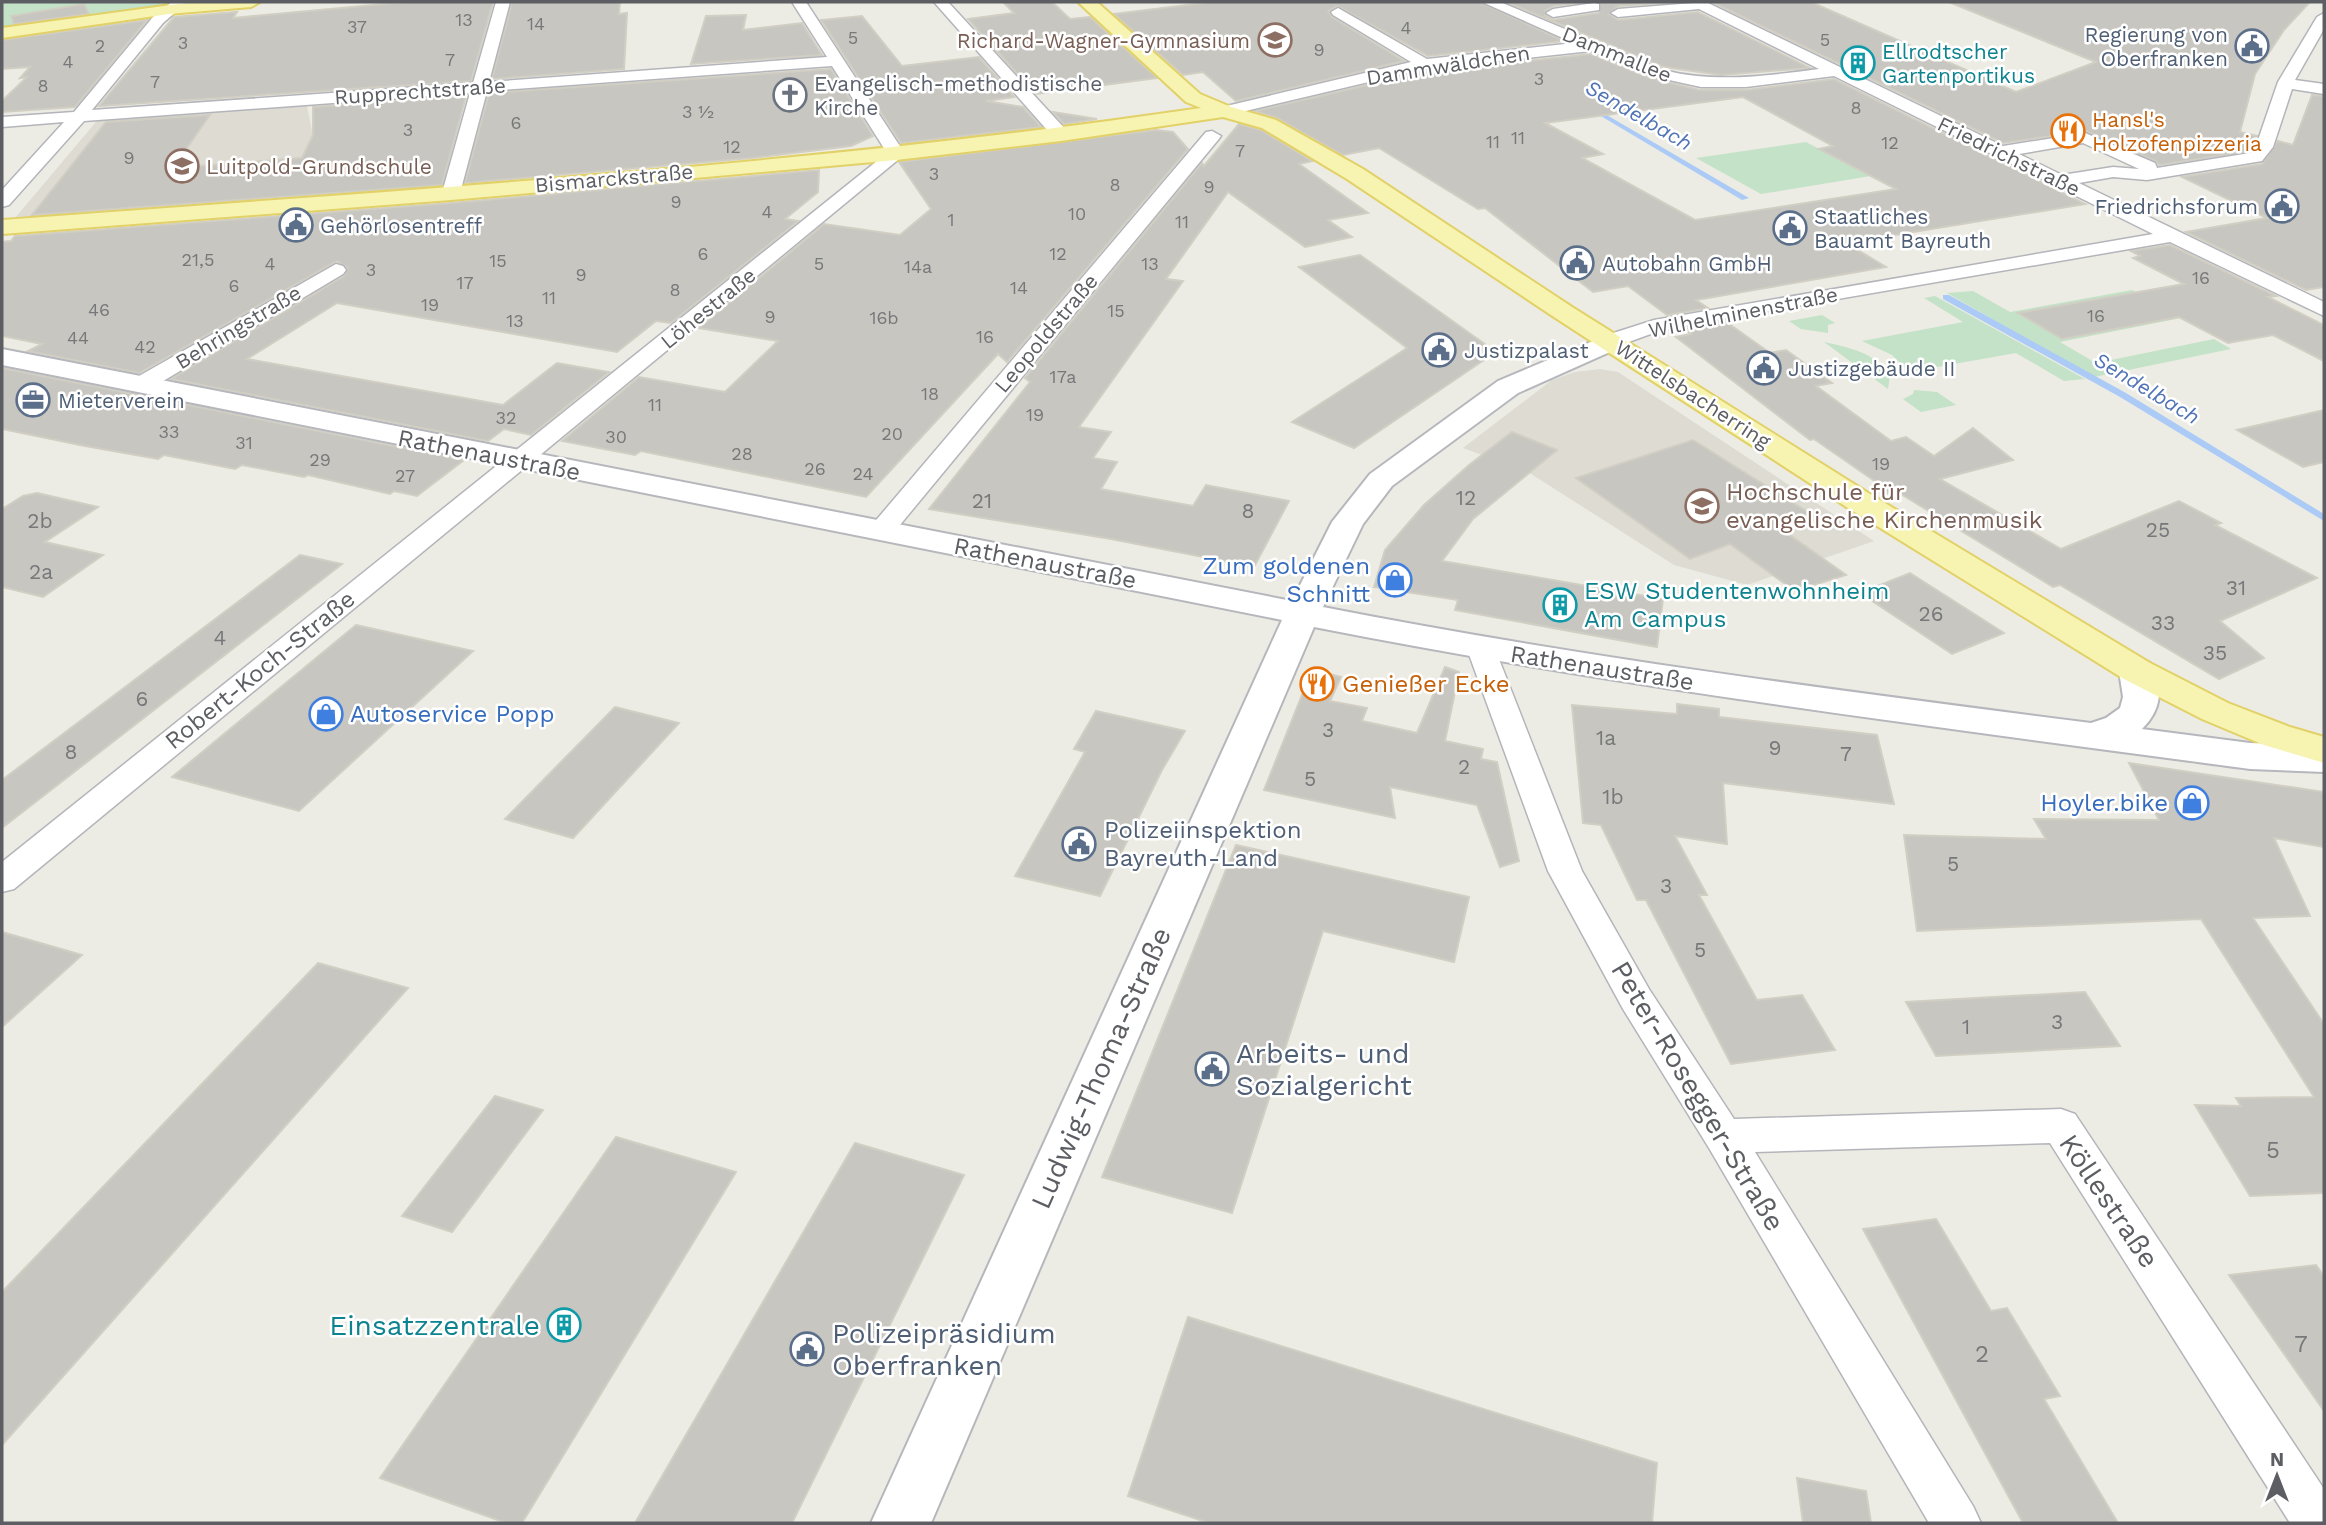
<svg xmlns="http://www.w3.org/2000/svg" width="2326" height="1525" font-family="'Work Sans',sans-serif">
<rect width="100%" height="100%" fill="#edece4"/>
<g fill="#dddbd2">
<polygon points="306,101 313,136 296,196 15,218 101,116"/>
<polygon points="1600,369 1618,372 1874,541 1747,585 1674,565 1528,472 1463,448 1552,380 1575,372"/>
</g>
<g fill="#c3e2c7">
<polygon points="2,2 168,2 167,5 2,28"/>
<polygon points="1806,142 1871,176 1761,194 1696,158"/>
<polygon points="2132,290 2181,318 2060,342 2096,363 2214,339 2231,349 2094,377 1947,293 1973,291 2010,312"/>
<polygon points="1935,296 2085,379 2064,381 2016,353 1909,372 1892,355 1862,341 1963,322 1924,298"/>
<polygon points="1822,315 1835,323 1828,325 1828,333 1801,329 1789,321"/>
<path d="M1824,342C1848,347 1877,353 1890,376L1888,389Z"/>
<polygon points="1914,390 1937,392 1956,405 1921,412 1903,399 1913,394"/>
</g>
<g fill="none" stroke-linecap="round" stroke-linejoin="round">
<g fill="#abcbf6" fill-rule="evenodd">
<polygon points="1589,107 1593,107 1749,198 1742,200 1589,109"/>
<polygon points="1943,295 1949,295 2126,393 2324,514 2324,521 2120,397 1943,299"/>
</g>
</g>
<g fill="#c8c6c0" stroke="#d1cec3" stroke-width="2" fill-rule="evenodd">
<polygon points="406,2 493,2 471,81 99,106 174,17 237,12 233,18"/>
<polygon points="512,2 620,2 619,14 627,13 624,69 492,79"/>
<polygon points="1003,2 1052,2 1070,19 1090,17 1157,78 1036,94 968,19 1014,13"/>
<polygon points="1212,2 1480,2 1564,41 1428,56 1337,6 1328,11 1332,17 1404,61 1236,101 1203,72 1183,75 1114,14"/>
<polygon points="1506,2 1584,2 1553,6 1545,11 1545,15 1553,20 1599,13 1600,2 1676,2 1618,6 1609,14 1618,20 1698,12 1810,68 1721,75 1664,67"/>
<polygon points="1712,2 1811,2 2016,92 2096,62 1949,2 2310,2 2284,30 2255,74 2240,132 2257,136 2249,151 2159,165 2156,161 2086,131 2003,143"/>
<polygon points="84,4 89,14 14,24 11,16"/>
<polygon points="746,15 743,30 802,23 822,55 691,64 706,16"/>
<polygon points="862,16 902,66 979,57 1014,97 986,101 1023,107 1041,127 901,143 821,20"/>
<polygon points="147,20 75,107 2,112 2,101 27,77 20,78 30,67 2,69 2,40"/>
<path d="M1591,54L1650,78L1700,90H1746L1834,79L2085,204L1846,243L1886,267L1696,300L1708,308L1667,315L1628,286L1593,292L1485,208L1478,209L1379,148L1343,155L1277,118L1255,111L1424,72ZM1743,97L1833,146L1819,149L1896,189L1695,220L1582,158L1603,154L1545,123Z"/>
<polygon points="831,69 873,136 851,146 752,158 465,183 489,93"/>
<polygon points="2312,95 2324,96 2324,287 2306,290 2186,232 2267,218 2182,177 2262,164 2278,141 2293,145"/>
<polygon points="466,96 442,185 32,215 106,122 210,115 173,168 302,158 313,135 313,107"/>
<polygon points="1053,112 1097,119 1064,124"/>
<polygon points="1239,124 1261,130 1312,161 1299,164 1368,213 1328,220 1352,237 1305,247 1228,192 1166,279 1183,281 1079,427 1111,432 1093,458 1117,462 1101,489 1193,506 1206,485 1289,501 1254,567 1111,539 929,509 1030,382 1025,378 1202,163 1204,166"/>
<polygon points="1156,130 1173,132 1188,149 1007,362 998,354 866,497 641,451 635,455 562,441 639,377 725,392 778,341 699,328 824,224 900,235 931,209 899,162"/>
<polygon points="819,170 818,192 785,219 798,221 671,323 656,321 617,352 337,303 247,359 503,405 557,363 609,372 531,435 504,429 488,441 171,379 344,276 348,268 337,261 139,373 28,351 42,344 2,336 2,242 11,241 15,236 451,203"/>
<polygon points="2170,245 2276,296 2268,297 2324,325 2324,361 2273,335 2228,343 2179,317 2062,339 2018,313 2184,284 2133,258 2140,256 2131,251"/>
<polygon points="1360,255 1486,345 1484,360 1354,448 1292,422 1407,348 1299,267"/>
<polygon points="1725,321 1770,353 1786,350 1832,383 1816,386 1891,441 1906,437 1934,456 1973,428 2013,460 1940,479 2061,549 2179,501 2221,523 2215,525 2317,578 2220,621 2264,658 2219,679 2060,585 2053,587 1896,491 1885,494 1883,491 1889,487 1880,481 1876,482 1814,439 1810,440 1676,337 1691,334 1685,329"/>
<polygon points="2,368 464,460 417,496 394,491 390,494 308,475 304,477 242,465 235,469 164,455 158,459 85,446 2,429"/>
<polygon points="2324,410 2324,462 2303,467 2237,430"/>
<polygon points="1512,432 1557,450 1473,519 1442,561 1663,599 1657,647 1455,610 1458,600 1374,587 1385,550 1424,505 1469,465"/>
<polygon points="1693,440 1811,514 1777,526 1846,575 1795,591 1730,544 1690,559 1576,478"/>
<polygon points="37,493 98,507 45,542 103,555 43,597 2,587 2,509 23,496"/>
<polygon points="300,555 342,564 2,828 2,780"/>
<polygon points="1910,573 2004,633 1952,654 1860,593"/>
<polygon points="356,625 473,651 299,811 172,777"/>
<polygon points="1445,667 1459,672 1445,741 1483,749 1481,759 1497,762 1519,861 1500,867 1477,805 1390,787 1395,818 1264,790 1312,670 1341,677 1330,701 1367,708 1362,721 1417,733"/>
<polygon points="1677,704 1719,709 1719,717 1877,735 1894,804 1723,783 1727,844 1675,836 1707,895 1699,895 1757,1000 1802,995 1835,1050 1731,1064 1646,900 1637,900 1601,825 1583,823 1572,705 1677,714"/>
<polygon points="615,707 679,723 573,838 505,819"/>
<polygon points="1096,711 1185,731 1162,770 1100,896 1015,876 1085,752 1074,749"/>
<polygon points="2129,763 2324,792 2324,847 2274,838 2310,916 2253,918 2324,1024 2324,1193 2250,1196 2195,1105 2241,1106 2236,1098 2314,1097 2201,919 1917,931 1904,835 2046,839 2034,819 2159,820"/>
<polygon points="1236,845 1469,897 1454,962 1323,931 1232,1213 1102,1177"/>
<polygon points="2,932 82,955 2,1027"/>
<polygon points="318,963 408,988 2,1445 2,1292"/>
<polygon points="2085,992 2120,1046 1936,1056 1906,1002"/>
<polygon points="495,1096 543,1110 452,1232 402,1216"/>
<polygon points="616,1137 736,1172 522,1523 506,1523 380,1478"/>
<polygon points="855,1143 964,1175 792,1523 635,1523"/>
<polygon points="1936,1219 1991,1311 2007,1308 2060,1396 2044,1399 2118,1523 2023,1523 1863,1229"/>
<polygon points="2316,1265 2324,1276 2324,1411 2229,1275"/>
<polygon points="1188,1317 1657,1463 1652,1523 1209,1523 1128,1496"/>
<polygon points="1797,1478 1866,1491 1871,1523 1803,1523"/>
</g>
<g fill="none" stroke-linecap="round" stroke-linejoin="round">
<defs>
<g id="street">
<polygon points="172,2 187,2 163,23 92,110 473,83 496,2 510,2 489,82 827,57 792,2 806,2 905,154 14,889 2,892 2,862 887,153 832,66 487,91 460,193 451,199 442,193 470,93 84,121 9,205 2,207 2,190 64,122 2,127 2,117 74,112 153,17"/>
<polygon points="934,2 948,2 1067,131 1070,135 1067,139 1055,139"/>
<path d="M1482,2H1500L1663,70C1715,83 1766,76 1819,69L1699,9L1618,17L1611,13L1618,9L1706,2L2003,146L2085,133L2155,163L2157,168L2250,153L2256,146L2278,82L2317,17L2324,13V29L2295,80L2324,84V94L2292,89L2273,147L2262,161L2147,180L2113,177L2079,183L2324,302V316L2170,242L1721,319L1659,331L1612,348L1604,346L1601,341L1604,336L1654,320L2153,234L1834,76L1746,87H1701L1651,76L1591,51L1424,69L1224,116L1216,111L1218,108L1411,62L1333,15L1331,12L1338,8L1427,59L1574,43ZM2083,143L2139,169L2113,167L2062,175L2019,154Z"/>
<polygon points="1594,3 1599,4 1599,10 1553,17 1546,13 1553,9"/>
<polygon points="1212,131 1221,136 1218,140 890,537 881,539 872,537 868,531 872,525 1206,132"/>
<polygon points="336,264 343,266 346,270 343,274 148,390 132,390 129,385 132,380"/>
<polygon points="1481,640 1491,643 1495,649 1582,871 1649,989 1734,1119 2061,1109 2075,1114 2324,1489 2324,1523 2290,1523 2050,1143 1755,1152 1973,1506 1981,1523 1929,1523 1709,1148 1623,1009 1548,871 1467,649 1471,643"/>
</g>
<path id="secondary" d="M1612,333L1621,335L1625,341L1621,347L1518,393L1392,486L1363,524L1323,607C1577,657 1834,690 2091,723L2106,718L2120,708L2123,697L2119,671L2124,663L2137,660L2150,663C2165,686 2161,711 2142,729L2250,743L2324,746V772L2250,769C1937,727 1624,688 1314,627L931,1523H871L1282,620L2,365V349L1292,601L1332,522L1370,474L1498,381Z"/>
<g id="primary">
<polygon points="193,2 260,2 251,7 169,14 2,38 2,28"/>
<path d="M1078,2H1097L1200,94L1231,107L1276,120L1363,169L1572,307L1870,494L2150,663L2228,703L2290,727L2324,737V763L2264,745L2202,719L2124,679L1848,508L1554,317L1347,179L1262,128L1223,117L1061,141L896,160L451,200L2,234V220C402,190 804,166 1201,108L1186,102Z"/>
</g>
</defs>
<use href="#street" stroke="#b4b5ba" stroke-width="3"/>
<use href="#secondary" stroke="#b5b7bc" stroke-width="4"/>
<use href="#primary" stroke="#e2d168" stroke-width="4"/>
<use href="#street" fill="#fff" fill-rule="evenodd"/>
<use href="#secondary" fill="#fff" fill-rule="evenodd"/>
<use href="#primary" fill="#f6f4b0" fill-rule="evenodd"/>
</g>
<defs>
<symbol id="school-ring" viewBox="-11 -11 22 22"><circle r="9.5" fill="#fff" stroke="#8d6e63" stroke-width="1.5"/><path d="M0-5L7-2L0 1L-7-2ZM-4 1L0 2.5L4 1V4Q0 6-4 4Z" fill="#8d6e63"/></symbol>
<symbol id="civic-ring" viewBox="-11 -11 22 22"><circle r="9.5" fill="#fff" stroke="#5c6f8a" stroke-width="1.5"/><path d="M-.6-6.5H3V-4.5H.6V-3L4-1V1h2V6H-6V1h2V-1L-.6-3ZM-1.2 2.5V6h2.4V2.5Z" fill="#5c6f8a"/></symbol>
<symbol id="building-ring" viewBox="-11 -11 22 22"><circle r="9.5" fill="#fff" stroke="#0f9aa8" stroke-width="1.5"/><path d="M-4-6H4V6H1V3H-1V6H-4ZM-2.5-4.3h1.7v1.8h-1.7ZM.8-4.3h1.7v1.8H.8ZM-2.5-1h1.7V.8h-1.7ZM.8-1h1.7V.8H.8Z" fill="#0f9aa8"/></symbol>
<symbol id="church-ring" viewBox="-11 -11 22 22"><circle r="9.5" fill="#fff" stroke="#6b7280" stroke-width="1.5"/><path d="M-1.2-6h2.4v3.5h3.3v2.4h-3.3V6h-2.4V-.1h-3.3v-2.4h3.3Z" fill="#6b7280"/></symbol>
<symbol id="restaurant-ring" viewBox="-11 -11 22 22"><circle r="9.5" fill="#fff" stroke="#e8710a" stroke-width="1.5"/><path d="M-5-6h1v4h1v-4h1v4h1v-4h1v5L-1.5 .5V6h-2V.5L-5-1ZM5-6V6H3V1.5H1.5Q1.5-4 5-6Z" fill="#e8710a"/></symbol>
<symbol id="office-ring" viewBox="-11 -11 22 22"><circle r="9.5" fill="#fff" stroke="#5c6f8a" stroke-width="1.5"/><path d="M-6-3h4V-5.5h4V-3h4V5H-6ZM-1-4.5V-3h2v-1.5ZM-6 0V1H6V0Z" fill="#5c6f8a"/></symbol>
<symbol id="university-ring" viewBox="-11 -11 22 22"><circle r="9.5" fill="#fff" stroke="#8d6e63" stroke-width="1.5"/><path d="M0-5L7-2L0 1L-7-2ZM-4 1L0 2.5L4 1V4Q0 6-4 4Z" fill="#8d6e63"/></symbol>
<symbol id="shop-ring" viewBox="-11 -11 22 22"><circle r="9.5" fill="#fff" stroke="#3f7fe0" stroke-width="1.5"/><path d="M-5-2.5h2.3a2.7 3.5 0 0 1 5.4 0H5L5.5 6h-11ZM-1.5-2.5h3a1.5 2.3 0 0 0-3 0Z" fill="#3f7fe0"/></symbol>
</defs>
<g fill-rule="evenodd">
<use href="#school-ring" x="1256" y="21" width="38" height="38"/>
<use href="#civic-ring" x="2233" y="27" width="38" height="38"/>
<use href="#building-ring" x="1839" y="44" width="38" height="38"/>
<use href="#church-ring" x="771" y="76" width="38" height="38"/>
<use href="#restaurant-ring" x="2049" y="112" width="38" height="38"/>
<use href="#school-ring" x="163" y="147" width="38" height="38"/>
<use href="#civic-ring" x="2263" y="187" width="38" height="38"/>
<use href="#civic-ring" x="277" y="206" width="38" height="38"/>
<use href="#civic-ring" x="1771" y="209" width="38" height="38"/>
<use href="#civic-ring" x="1558" y="244" width="38" height="38"/>
<use href="#civic-ring" x="1420" y="331" width="38" height="38"/>
<use href="#civic-ring" x="1745" y="349" width="38" height="38"/>
<use href="#office-ring" x="14" y="381" width="38" height="38"/>
<use href="#university-ring" x="1683" y="487" width="38" height="38"/>
<use href="#shop-ring" x="1376" y="561" width="38" height="38"/>
<use href="#building-ring" x="1541" y="586" width="38" height="38"/>
<use href="#restaurant-ring" x="1298" y="665" width="38" height="38"/>
<use href="#shop-ring" x="307" y="695" width="38" height="38"/>
<use href="#shop-ring" x="2173" y="784" width="38" height="38"/>
<use href="#civic-ring" x="1060" y="825" width="38" height="38"/>
<use href="#civic-ring" x="1193" y="1050" width="38" height="38"/>
<use href="#building-ring" x="545" y="1306" width="38" height="38"/>
<use href="#civic-ring" x="788" y="1330" width="38" height="38"/>
</g>
<g text-anchor="middle" dominant-baseline="central" stroke-width="5" stroke-linejoin="round" paint-order="stroke">
<g font-size="18" fill="#77787a">
<text x="464" y="19">13</text>
<text x="536" y="23">14</text>
<text x="357" y="26">37</text>
<text x="1406" y="27">4</text>
<text x="853" y="37">5</text>
<text x="1825" y="39">5</text>
<text x="183" y="42">3</text>
<text x="100" y="45">2</text>
<text x="1319" y="49">9</text>
<text x="450" y="59">7</text>
<text x="68" y="61">4</text>
<text x="1539" y="78">3</text>
<text x="155" y="81">7</text>
<text x="43" y="85">8</text>
<text x="1856" y="107">8</text>
<text x="698" y="111">3 ½</text>
<text x="516" y="122">6</text>
<text x="408" y="129">3</text>
<text x="1518" y="137">11</text>
<text x="1493" y="141">11</text>
<text x="1890" y="142">12</text>
<text x="732" y="146">12</text>
<text x="1240" y="150">7</text>
<text x="129" y="157">9</text>
<text x="934" y="173">3</text>
<text x="1115" y="184">8</text>
<text x="1209" y="186">9</text>
<text x="676" y="201">9</text>
<text x="767" y="211">4</text>
<text x="1077" y="213">10</text>
<text x="951" y="219">1</text>
<text x="1182" y="221">11</text>
<text x="703" y="253">6</text>
<text x="1058" y="253">12</text>
<text x="198" y="259">21,5</text>
<text x="498" y="260">15</text>
<text x="270" y="263">4</text>
<text x="819" y="263">5</text>
<text x="1150" y="263">13</text>
<text x="918" y="266">14a</text>
<text x="371" y="269">3</text>
<text x="581" y="274">9</text>
<text x="2201" y="277">16</text>
<text x="465" y="282">17</text>
<text x="234" y="285">6</text>
<text x="1019" y="287">14</text>
<text x="675" y="289">8</text>
<text x="549" y="297">11</text>
<text x="430" y="304">19</text>
<text x="99" y="309">46</text>
<text x="1116" y="310">15</text>
<text x="2096" y="315">16</text>
<text x="770" y="316">9</text>
<text x="884" y="317">16b</text>
<text x="515" y="320">13</text>
<text x="985" y="336">16</text>
<text x="78" y="337">44</text>
<text x="145" y="346">42</text>
<text x="1063" y="376">17a</text>
<text x="930" y="393">18</text>
<text x="655" y="404">11</text>
<text x="1035" y="414">19</text>
<text x="506" y="417">32</text>
<text x="169" y="431">33</text>
<text x="892" y="433">20</text>
<text x="616" y="436">30</text>
<text x="244" y="442">31</text>
<text x="742" y="453">28</text>
<text x="320" y="459">29</text>
<text x="1881" y="463">19</text>
<text x="815" y="468">26</text>
<text x="863" y="473">24</text>
<text x="405" y="475">27</text>
</g>
<g font-size="21" fill="#4e5e75" stroke="#fff" text-anchor="start">
<text x="2228" y="34" text-anchor="end">Regierung von<tspan x="2228" dy="24">Oberfranken</tspan></text>
<text x="2258" y="206" text-anchor="end">Friedrichsforum</text>
<text x="1814" y="216">Staatliches<tspan x="1814" dy="24">Bauamt Bayreuth</tspan></text>
<text x="320" y="225">Gehörlosentreff</text>
<text x="1602" y="263">Autobahn GmbH</text>
<text x="1464" y="350">Justizpalast</text>
<text x="1788" y="368">Justizgebäude II</text>
<text x="58" y="400">Mieterverein</text>
</g>
<g font-size="21" fill="#785e54" stroke="#fff" text-anchor="end">
<text x="1250" y="40">Richard-Wagner-Gymnasium</text>
<text x="206" y="166" text-anchor="start">Luitpold-Grundschule</text>
</g>
<g font-size="21" fill="#0d838f" stroke="#fff" text-anchor="start">
<text x="1882" y="51">Ellrodtscher<tspan x="1882" dy="24">Gartenportikus</tspan></text>
</g>
<g font-size="21" fill="#5c5e63" stroke="#fff">
<text transform="translate(1617 54) rotate(22)">Dammallee</text>
<text transform="translate(1448 65) rotate(-9)">Dammwäldchen</text>
<text transform="translate(420 91) rotate(-4)">Rupprechtstraße</text>
<text transform="translate(2009 156) rotate(26)">Friedrichstraße</text>
<text transform="translate(614 178) rotate(-5)">Bismarckstraße</text>
<text transform="translate(708 308) rotate(-39)">Löhestraße</text>
<text transform="translate(1743 312) rotate(-11)">Wilhelminenstraße</text>
<text transform="translate(238 327) rotate(-31)">Behringstraße</text>
<text transform="translate(1046 333) rotate(-50)">Leopoldstraße</text>
<text transform="translate(1693 394) rotate(33)">Wittelsbacherring</text>
</g>
<g font-size="21" fill="#5b616d" stroke="#fff" text-anchor="start">
<text x="814" y="83">Evangelisch-methodistische<tspan x="814" dy="24">Kirche</tspan></text>
</g>
<g font-size="21" font-style="italic" fill="#5174b6" stroke="#fff">
<text transform="translate(1639 115) rotate(30)">Sendelbach</text>
<text transform="translate(2147 388) rotate(31)">Sendelbach</text>
</g>
<g font-size="21" fill="#c56008" stroke="#fff" text-anchor="start">
<text x="2092" y="119">Hansl's<tspan x="2092" dy="24">Holzofenpizzeria</tspan></text>
</g>
<g font-size="21" fill="#77787a">
<text x="1466" y="497">12</text>
<text x="982" y="500">21</text>
<text x="1248" y="510">8</text>
<text x="40" y="520">2b</text>
<text x="2158" y="529">25</text>
<text x="41" y="571">2a</text>
<text x="2236" y="587">31</text>
<text x="1931" y="613">26</text>
<text x="2163" y="622">33</text>
<text x="220" y="637">4</text>
<text x="2215" y="652">35</text>
<text x="142" y="698">6</text>
<text x="1328" y="729">3</text>
<text x="1606" y="737">1a</text>
<text x="1775" y="747">9</text>
<text x="71" y="751">8</text>
<text x="1846" y="753">7</text>
<text x="1464" y="766">2</text>
<text x="1310" y="778">5</text>
<text x="1613" y="796">1b</text>
<text x="1953" y="863">5</text>
<text x="1666" y="885">3</text>
<text x="1700" y="949">5</text>
<text x="2057" y="1021">3</text>
<text x="1966" y="1026">1</text>
</g>
<g font-size="24" fill="#5c5e63" stroke="#fff">
<text transform="translate(489 455) rotate(11)">Rathenaustraße</text>
<text transform="translate(1045 563) rotate(11)">Rathenaustraße</text>
<text transform="translate(1602 668) rotate(9)">Rathenaustraße</text>
<text transform="translate(260 670) rotate(-39)">Robert-Koch-Straße</text>
</g>
<g font-size="24" fill="#785e54" stroke="#fff" text-anchor="start">
<text x="1726" y="492">Hochschule für<tspan x="1726" dy="28">evangelische Kirchenmusik</tspan></text>
</g>
<g font-size="24" fill="#366cbe" stroke="#fff" text-anchor="end">
<text x="1370" y="566">Zum goldenen<tspan x="1370" dy="28">Schnitt</tspan></text>
<text x="350" y="714" text-anchor="start">Autoservice Popp</text>
<text x="2168" y="803">Hoyler.bike</text>
</g>
<g font-size="24" fill="#0d838f" stroke="#fff" text-anchor="start">
<text x="1584" y="591">ESW Studentenwohnheim<tspan x="1584" dy="28">Am Campus</tspan></text>
</g>
<g font-size="24" fill="#c56008" stroke="#fff" text-anchor="start">
<text x="1342" y="684">Genießer Ecke</text>
</g>
<g font-size="24" fill="#4e5e75" stroke="#fff" text-anchor="start">
<text x="1104" y="830">Polizeiinspektion<tspan x="1104" dy="28">Bayreuth-Land</tspan></text>
</g>
<g font-size="24" fill="#77787a">
<text x="2273" y="1150">5</text>
<text x="2301" y="1344">7</text>
<text x="1982" y="1354">2</text>
</g>
<g font-size="28" fill="#4e5e75" stroke="#fff" text-anchor="start">
<text x="1236" y="1053">Arbeits- und<tspan x="1236" dy="32">Sozialgericht</tspan></text>
<text x="832" y="1333">Polizeipräsidium<tspan x="832" dy="32">Oberfranken</tspan></text>
</g>
<g font-size="28" fill="#5c5e63" stroke="#fff">
<text transform="translate(1101 1068) rotate(-66)">Ludwig-Thoma-Straße</text>
<text transform="translate(1698 1096) rotate(59)">Peter-Rosegger-Straße</text>
<text transform="translate(2109 1201) rotate(56)">Köllestraße</text>
</g>
<g font-size="28" fill="#0d838f" stroke="#fff" text-anchor="end">
<text x="540" y="1325">Einsatzzentrale</text>
</g>
</g>
<rect width="2326" height="1525" fill="none" stroke="#5c5e63" stroke-width="7"/>
<g transform="translate(2277 1476)" stroke="#ffffff" stroke-width="5" paint-order="stroke">
<path d="M0-5L12 26L0 18L-12 26Z" fill="#5c5e63"/>
<text y="-10" font-size="19" font-weight="bold" text-anchor="middle" fill="#5c5e63">N</text>
</g>
</svg>
